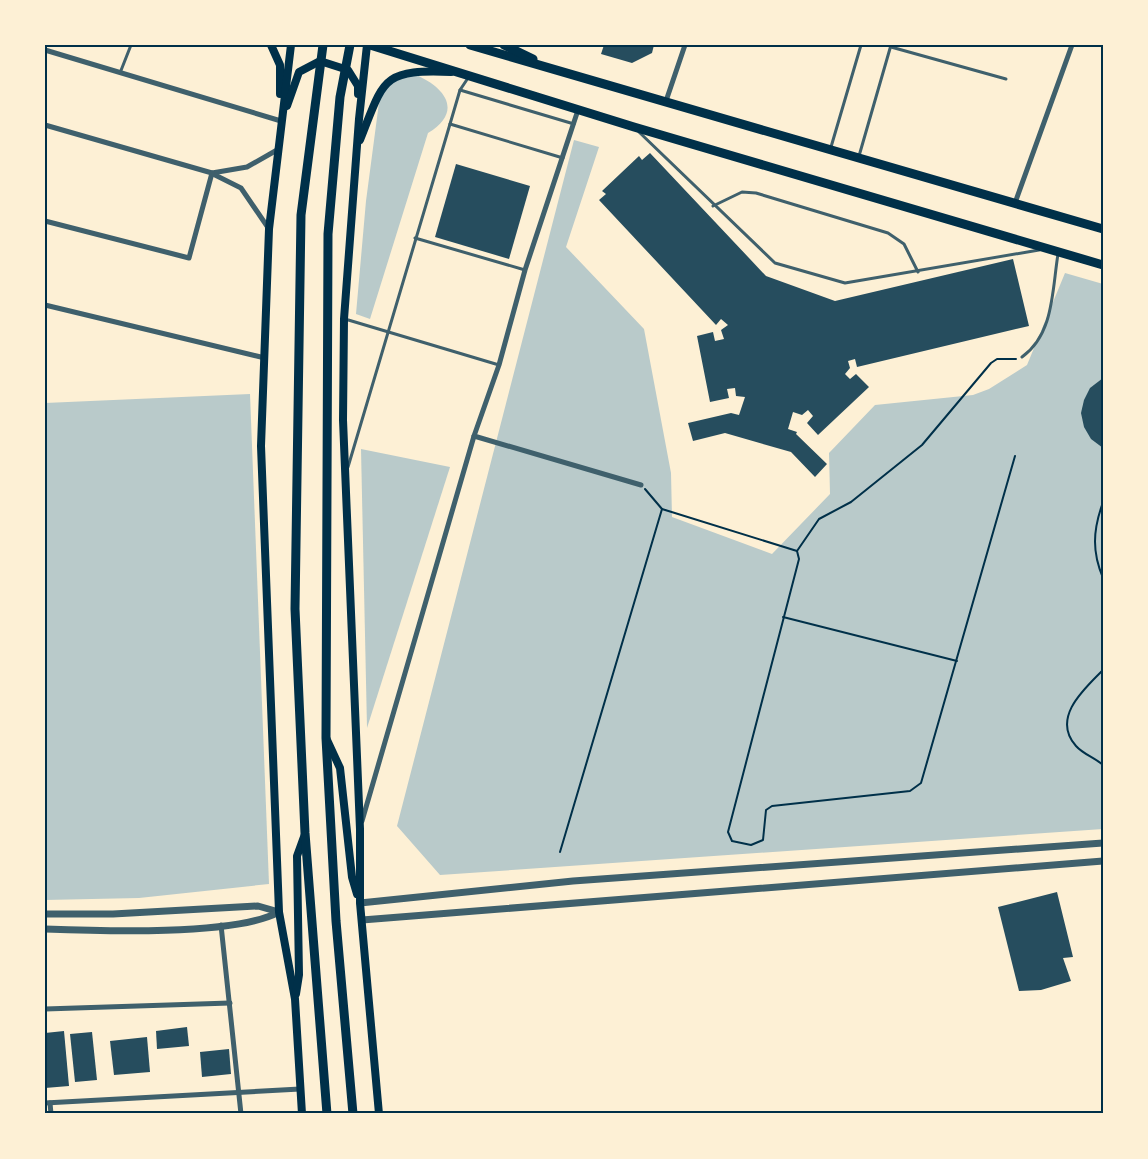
<svg xmlns="http://www.w3.org/2000/svg" width="1148" height="1159" font-family="Inter,sans-serif">
<rect width="100%" height="100%" fill="#fdf0d5"/>
<g fill="#b9caca">
<path d="M414,74C445,87 464,111 428,133L370,319L356,314L366,201L380,95L391,82Z"/>
<polygon points="574,140 599,147 566,247 644,329 671,473 672,517 772,554 830,494 829,453 875,405 973,395 989,389 1027,365 1065,273 1103,284 1103,829 440,875 397,826"/>
<polygon points="250,394 269,884 139,898 45,900 45,403"/>
<polygon points="361,449 450,467 367,728"/>
</g>
<g fill="#264d5e">
<polygon points="604,45 654,45 652,53 632,63 601,54"/>
<polygon points="650,153 766,276 835,301 1013,259 1029,326 857,367 855,359 848,361 850,368 845,374 850,379 856,374 869,387 818,435 807,423 813,416 808,410 802,415 793,412 788,429 797,432 796,434 827,464 815,477 791,452 725,433 693,441 688,423 731,413 739,415 745,397 736,396 735,388 727,389 729,398 710,402 697,336 713,332 715,341 724,339 721,330 728,325 721,319 716,325 599,200 606,194 602,191 639,156 642,160"/>
<polygon points="456,164 530,186 509,259 435,237"/>
<polygon points="1103,378 1103,448 1091,439 1084,427 1081,413 1084,400 1090,388"/>
<polygon points="1057,892 1073,957 1063,958 1071,981 1041,990 1019,991 998,907"/>
<polygon points="187,1027 189,1046 157,1049 156,1031"/>
<polygon points="64,1031 69,1086 45,1088 45,1033"/>
<polygon points="92,1032 97,1080 75,1082 70,1034"/>
<polygon points="147,1037 150,1072 114,1075 110,1041"/>
<polygon points="229,1049 231,1074 202,1077 200,1052"/>
</g>
<g fill="none" stroke-linecap="round" stroke-linejoin="round">
<g stroke="#003049" stroke-width="2">
<polyline points="645,489 662,509 797,551 799,559 728,832 732,841 751,845 763,840 766,810 772,806 910,791 921,783 1015,456"/>
<path d="M1102,505C1093,531 1092,552 1103,578"/>
<polyline points="797,551 819,519 851,502 922,445 991,363 997,359 1016,359"/>
<polyline points="783,617 957,661"/>
<path d="M1103,670C1084,689 1051,718 1076,746C1083,754 1095,758 1103,765"/>
<polyline points="560,852 662,509"/>
</g>
<g stroke="#3f606c" stroke-width="3">
<polyline points="891,47 1006,79"/>
<polyline points="120,73 131,45"/>
<polyline points="460,90 574,124"/>
<polyline points="450,124 563,158"/>
<polyline points="639,132 775,263 845,283 1039,250"/>
<polyline points="831,147 861,45"/>
<polyline points="859,156 891,45"/>
<polyline points="713,206 742,192 756,193 888,233 904,244 918,272"/>
<polyline points="415,238 525,270"/>
<polyline points="345,319 499,365"/>
<path d="M1022,357C1054,334 1052,291 1058,254"/>
<polyline points="348,467 445,141 460,90 468,78"/>
</g>
<g stroke="#3f606c" stroke-width="5">
<polyline points="45,50 281,121"/>
<polyline points="666,101 685,45"/>
<polyline points="45,125 212,173 247,167 277,150"/>
<polyline points="213,174 241,188 269,229"/>
<polyline points="1015,203 1072,45"/>
<polyline points="45,221 189,258 212,173"/>
<polyline points="45,305 265,358"/>
<polyline points="474,436 641,485"/>
<polyline points="362,821 474,436 499,365 525,270 578,110"/>
<polyline points="221,925 241,1114"/>
<polyline points="45,1009 230,1003"/>
<polyline points="45,1103 300,1089"/>
<polyline points="50,1103 51,1114"/>
</g>
<g stroke="#3f606c" stroke-width="7">
<polyline points="360,903 573,881 1103,843"/>
<polyline points="45,914 113,914 258,906 279,912"/>
<polyline points="362,920 1103,861"/>
<path d="M45,929C99,931 235,936 279,912"/>
</g>
<g stroke="#003049" stroke-width="8">
<polyline points="271,45 280,65 280,94"/>
<polyline points="291,45 269,229 261,446 279,912 295,999 302,1114"/>
<polyline points="367,45 359,119 344,319 343,420 360,829 360,903 379,1114"/>
<polyline points="287,106 299,72 320,61 348,70 358,86 358,94"/>
<path d="M360,140C384,80 381,69 451,72"/>
<polyline points="327,740 340,768 352,877 357,894"/>
<polyline points="296,994 299,975 297,856 305,834"/>
</g>
<g stroke="#003049" stroke-width="9">
<polyline points="323,45 301,215 295,609 305,833 327,1114"/>
<polyline points="350,45 340,97 328,234 326,738 336,921 353,1114"/>
<polyline points="370,45 634,127 1103,265"/>
<polyline points="470,45 1103,229"/>
<polyline points="504,45 533,59"/>
</g>
</g>
<rect width="1148" height="1159" fill="none" stroke="#fdf0d5" stroke-width="93"/>
<rect x="46" y="46" width="1056" height="1066" fill="none" stroke="#003049" stroke-width="2"/>
</svg>
